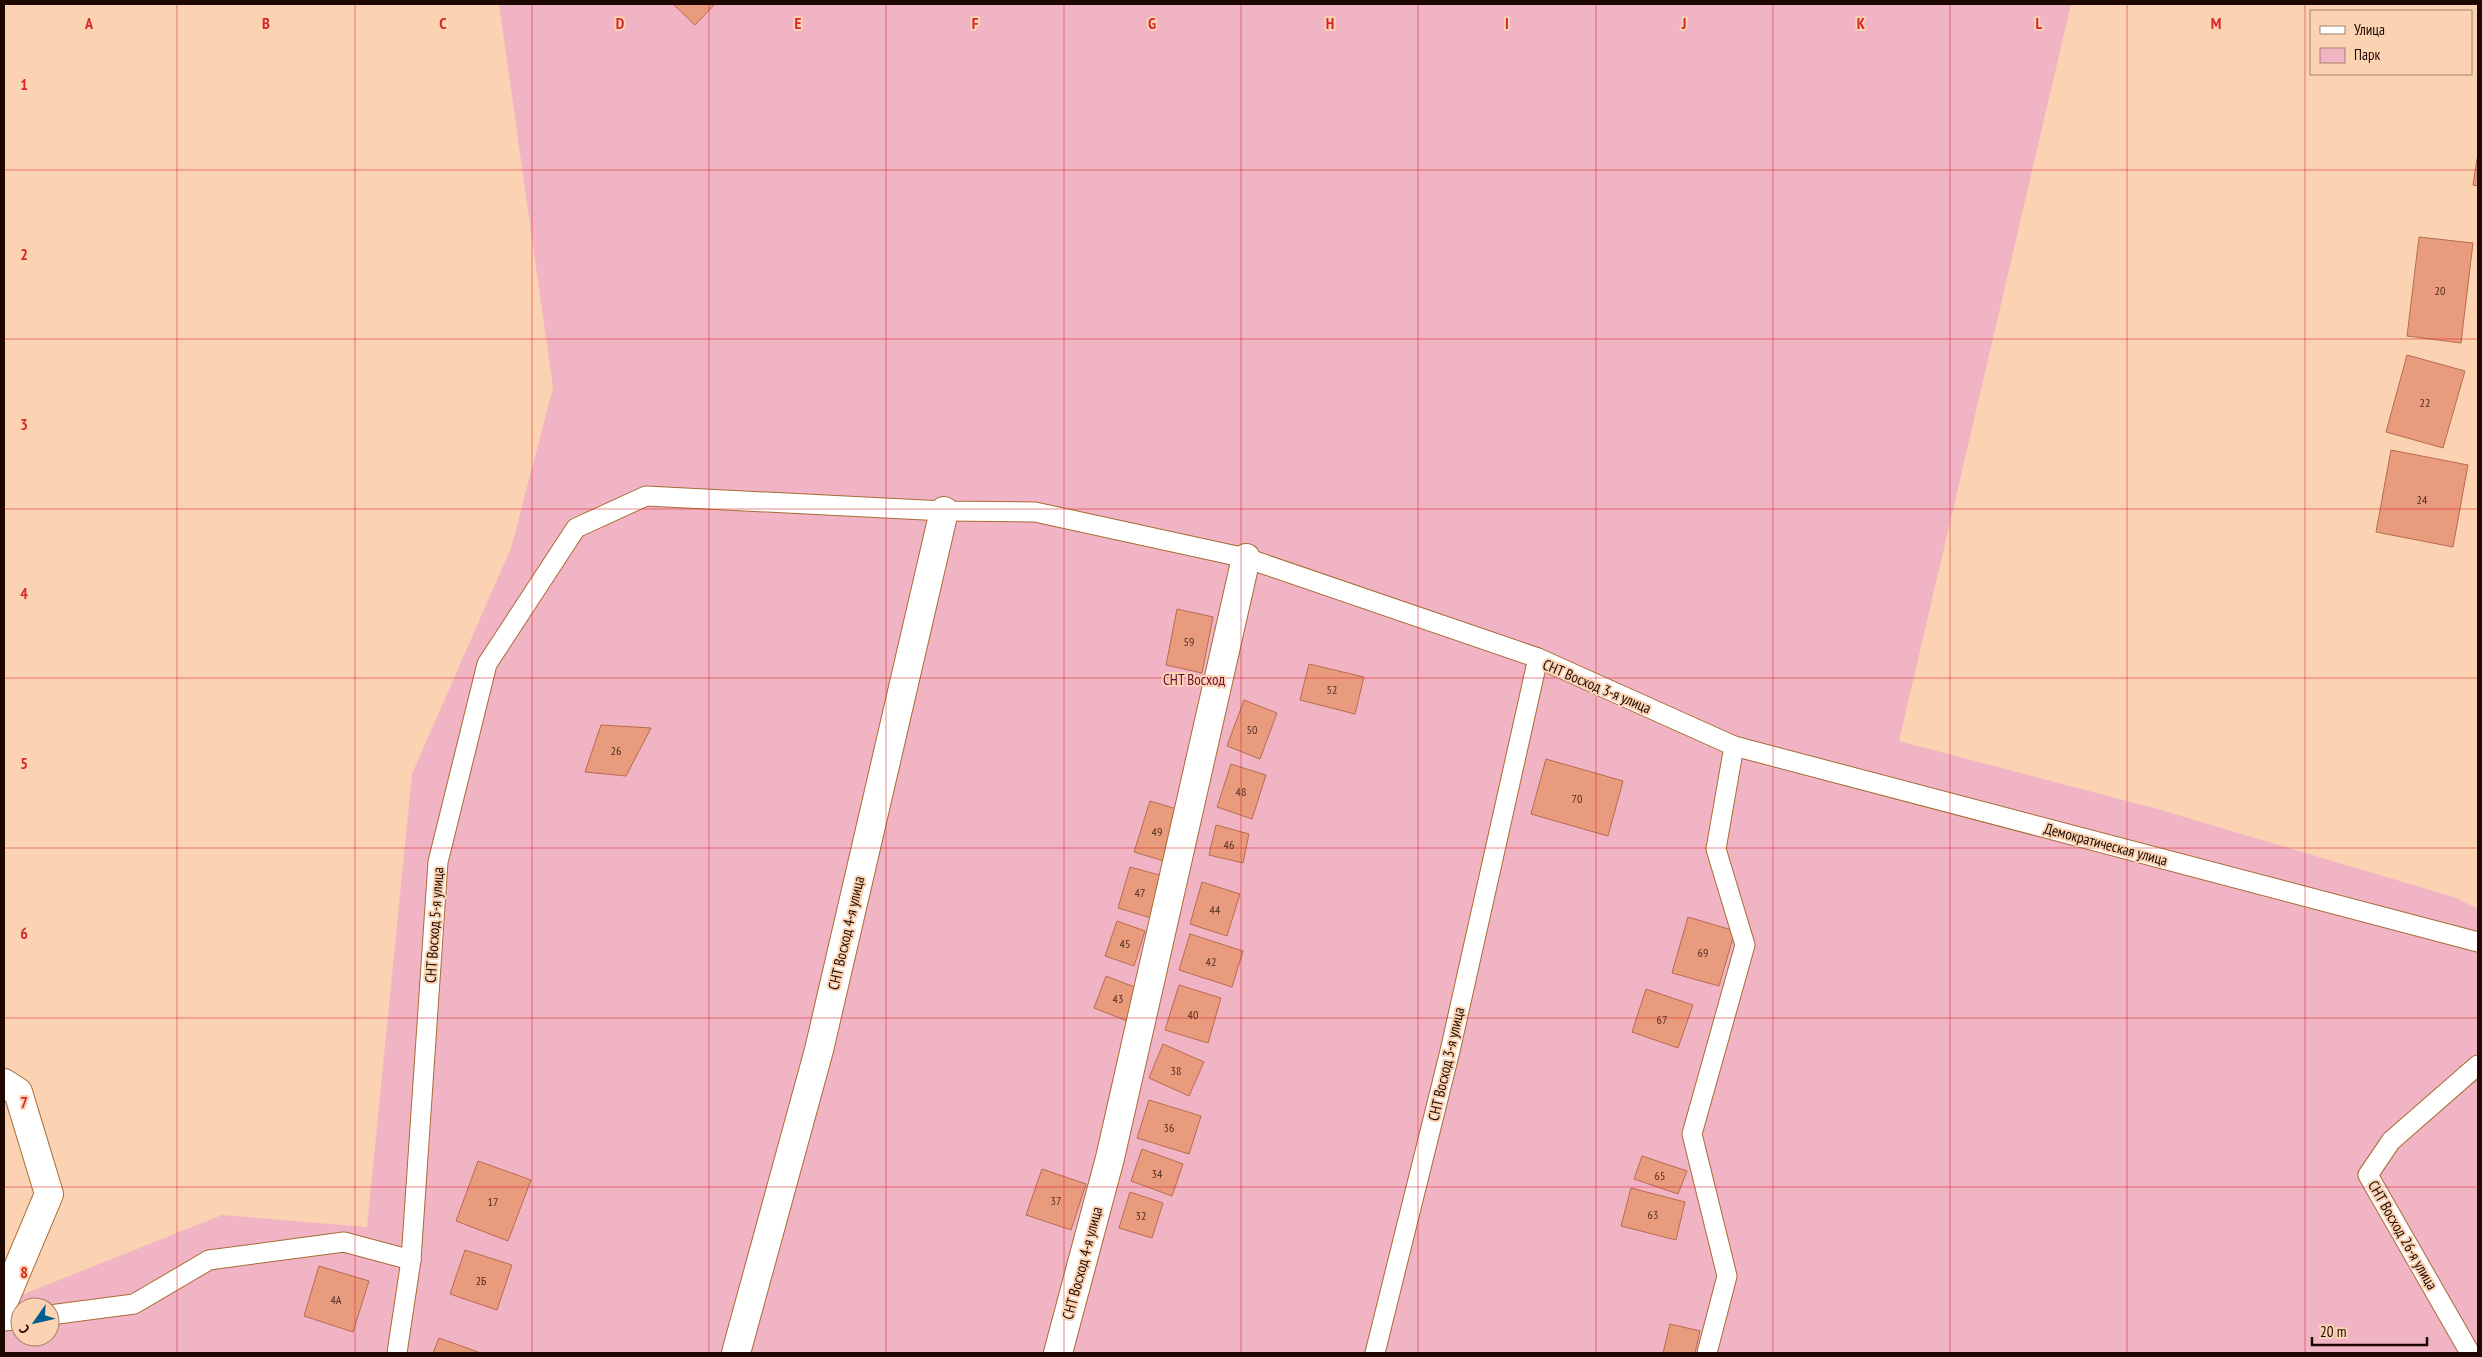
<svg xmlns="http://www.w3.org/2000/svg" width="2482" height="1357" font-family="'PT Sans Narrow',sans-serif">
<rect width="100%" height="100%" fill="#fbd3b2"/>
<path fill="#f0b4c4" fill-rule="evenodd" d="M499,4H2071L1899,741L2161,810L2457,898L2478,909V1353H4V1302L222,1215L367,1227L412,774L511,548L553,388ZM20,1307H50V1337H20Z"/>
<g fill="#e99b7e" stroke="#b76b4f">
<polygon points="673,4 715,4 695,25"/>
<polygon points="2478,153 2478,186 2473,185"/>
<polygon points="2419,237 2473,243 2461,343 2407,336"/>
<polygon points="2407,355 2465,371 2443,448 2386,432"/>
<polygon points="2391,450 2468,465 2453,547 2376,532"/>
<polygon points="1177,609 1213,617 1202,673 1166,665"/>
<polygon points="1309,664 1364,677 1355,714 1300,700"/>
<polygon points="1244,700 1277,713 1260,759 1227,746"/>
<polygon points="601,725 651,728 626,776 585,772"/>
<polygon points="1546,759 1623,781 1608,836 1531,814"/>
<polygon points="1231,764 1266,775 1252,819 1217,807"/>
<polygon points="1150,801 1180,810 1164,861 1134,852"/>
<polygon points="1216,825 1249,834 1243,863 1209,855"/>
<polygon points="1130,867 1163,876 1151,918 1118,908"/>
<polygon points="1202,882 1240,894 1227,936 1190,924"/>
<polygon points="1688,917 1735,931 1719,986 1672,973"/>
<polygon points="1117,921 1145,931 1134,966 1105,956"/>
<polygon points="1190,934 1243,951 1232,987 1179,970"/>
<polygon points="1106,976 1137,988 1140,1026 1094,1008"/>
<polygon points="1179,985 1221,998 1208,1043 1165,1030"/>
<polygon points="1646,989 1693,1005 1678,1048 1632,1032"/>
<polygon points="1163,1044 1204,1062 1189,1096 1149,1078"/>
<polygon points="1149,1100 1201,1116 1189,1154 1137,1138"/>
<polygon points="1142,1149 1183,1164 1172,1196 1131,1181"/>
<polygon points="1642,1156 1687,1171 1678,1194 1634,1179"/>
<polygon points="478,1161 531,1180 508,1241 456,1221"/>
<polygon points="1042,1169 1086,1184 1071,1230 1026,1215"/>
<polygon points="1631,1188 1685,1202 1676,1240 1621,1226"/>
<polygon points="1130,1192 1163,1203 1152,1238 1119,1228"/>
<polygon points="465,1250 512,1265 497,1310 450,1294"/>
<polygon points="319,1266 369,1281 353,1332 304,1316"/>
<polygon points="1670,1324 1700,1331 1695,1353 1663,1353"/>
<polygon points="439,1338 481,1353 433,1353"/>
</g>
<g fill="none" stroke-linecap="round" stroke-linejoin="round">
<defs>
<g id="lane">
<polyline points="1734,746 2478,942"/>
<polyline points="50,1315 134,1304 209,1260 344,1242 411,1260"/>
<polyline points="4,1321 20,1319"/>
<polyline points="397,1353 411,1260 438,862 487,664 576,528 646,496 944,511 1035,512 1246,558 1538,658 1734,746 1716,849 1745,945 1692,1134 1727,1276 1707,1353"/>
<polyline points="1375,1353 1450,1051 1538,658"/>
<polyline points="2470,1353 2368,1175 2391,1141 2478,1065"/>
</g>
<g id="street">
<polyline points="4,1083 18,1092 49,1194 4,1301"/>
<polyline points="736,1353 819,1050 944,511"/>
<polyline points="1058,1353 1110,1158 1246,558"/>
</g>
</defs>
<use href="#lane" stroke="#a86b33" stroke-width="21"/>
<use href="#street" stroke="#a86b33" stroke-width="30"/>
<use href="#lane" stroke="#fff" stroke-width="19"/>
<use href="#street" stroke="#fff" stroke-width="28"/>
</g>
<path fill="none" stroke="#d62828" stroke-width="1" stroke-opacity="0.55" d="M177,4V1353M355,4V1353M532,4V1353M709,4V1353M886,4V1353M1064,4V1353M1241,4V1353M1418,4V1353M1596,4V1353M1773,4V1353M1950,4V1353M2127,4V1353M2305,4V1353M4,170H2478M4,339H2478M4,509H2478M4,678H2478M4,848H2478M4,1018H2478M4,1187H2478"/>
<g text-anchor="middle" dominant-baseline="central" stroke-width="4" stroke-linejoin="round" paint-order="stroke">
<g font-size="12" fill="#512d20">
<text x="2440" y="290">20</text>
<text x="2425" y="402">22</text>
<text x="2422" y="499">24</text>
<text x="1189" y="641">59</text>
<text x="1332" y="689">52</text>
<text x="1252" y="729">50</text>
<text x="616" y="750">26</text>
<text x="1241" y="791">48</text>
<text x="1577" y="798">70</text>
<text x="1157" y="831">49</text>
<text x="1229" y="844">46</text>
<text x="1140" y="892">47</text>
<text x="1215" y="909">44</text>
<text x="1125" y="943">45</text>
<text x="1703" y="952">69</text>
<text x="1211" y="961">42</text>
<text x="1118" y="998">43</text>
<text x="1193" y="1014">40</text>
<text x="1662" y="1019">67</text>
<text x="1176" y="1070">38</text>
<text x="1169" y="1127">36</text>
<text x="1157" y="1173">34</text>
<text x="1660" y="1175">65</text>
<text x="1056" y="1200">37</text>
<text x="493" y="1201">17</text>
<text x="1653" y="1214">63</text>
<text x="1141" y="1215">32</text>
<text x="481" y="1280">2Б</text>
<text x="336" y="1299">4А</text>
</g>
<g font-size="15" fill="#6b0936" stroke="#fbd3b2">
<text x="1194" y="679">СНТ Восход</text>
</g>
<g font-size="15" fill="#1e0800" stroke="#fbd3b2">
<text transform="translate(1597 686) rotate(23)">СНТ Восход 3-я улица</text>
<text transform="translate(2106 844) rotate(15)">Демократическая улица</text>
<text transform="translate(434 925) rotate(-86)">СНТ Восход 5-я улица</text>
<text transform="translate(846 933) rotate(-77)">СНТ Восход 4-я улица</text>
<text transform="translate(1446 1064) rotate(-77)">СНТ Восход 3-я улица</text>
<text transform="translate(2403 1235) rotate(60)">СНТ Восход 26-я улица</text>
<text transform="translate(1082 1263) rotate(-75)">СНТ Восход 4-я улица</text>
</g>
</g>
<g font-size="16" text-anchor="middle" font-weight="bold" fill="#d62828" stroke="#fbd3b2" stroke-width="4" stroke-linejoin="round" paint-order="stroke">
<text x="89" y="29">A</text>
<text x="266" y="29">B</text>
<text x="443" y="29">C</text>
<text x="620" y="29">D</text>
<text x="798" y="29">E</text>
<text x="975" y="29">F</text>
<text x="1152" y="29">G</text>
<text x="1330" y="29">H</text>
<text x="1507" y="29">I</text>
<text x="1684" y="29">J</text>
<text x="1861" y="29">K</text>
<text x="2039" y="29">L</text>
<text x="2216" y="29">M</text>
<text x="24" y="90">1</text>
<text x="24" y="260">2</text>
<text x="24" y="430">3</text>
<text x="24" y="599">4</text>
<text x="24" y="769">5</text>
<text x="24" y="939">6</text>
<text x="24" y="1108">7</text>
<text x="24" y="1278">8</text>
</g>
<rect width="2482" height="1357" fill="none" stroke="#1e0800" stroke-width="10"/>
<rect x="2310" y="10" width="162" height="65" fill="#fbd3b2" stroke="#a3826b"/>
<rect x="2320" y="26" width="25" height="8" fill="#ffffff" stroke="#a3826b"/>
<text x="2354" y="35" font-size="15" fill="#1e0800">Улица</text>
<rect x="2320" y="48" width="25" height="15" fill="#f0b4c4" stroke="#a3826b"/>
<text x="2354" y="60" font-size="15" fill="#1e0800">Парк</text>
<g transform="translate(35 1322) rotate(236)"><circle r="24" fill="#fbd3b2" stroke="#a3826b"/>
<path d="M0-4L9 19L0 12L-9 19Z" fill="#005e8e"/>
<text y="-8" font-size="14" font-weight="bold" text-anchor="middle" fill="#1e0800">С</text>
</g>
<path d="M2312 1337v8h115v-8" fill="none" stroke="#1e0800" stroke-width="2.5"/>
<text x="2320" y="1337" font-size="15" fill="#1e0800" stroke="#fbd3b2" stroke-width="4" paint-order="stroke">20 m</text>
</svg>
